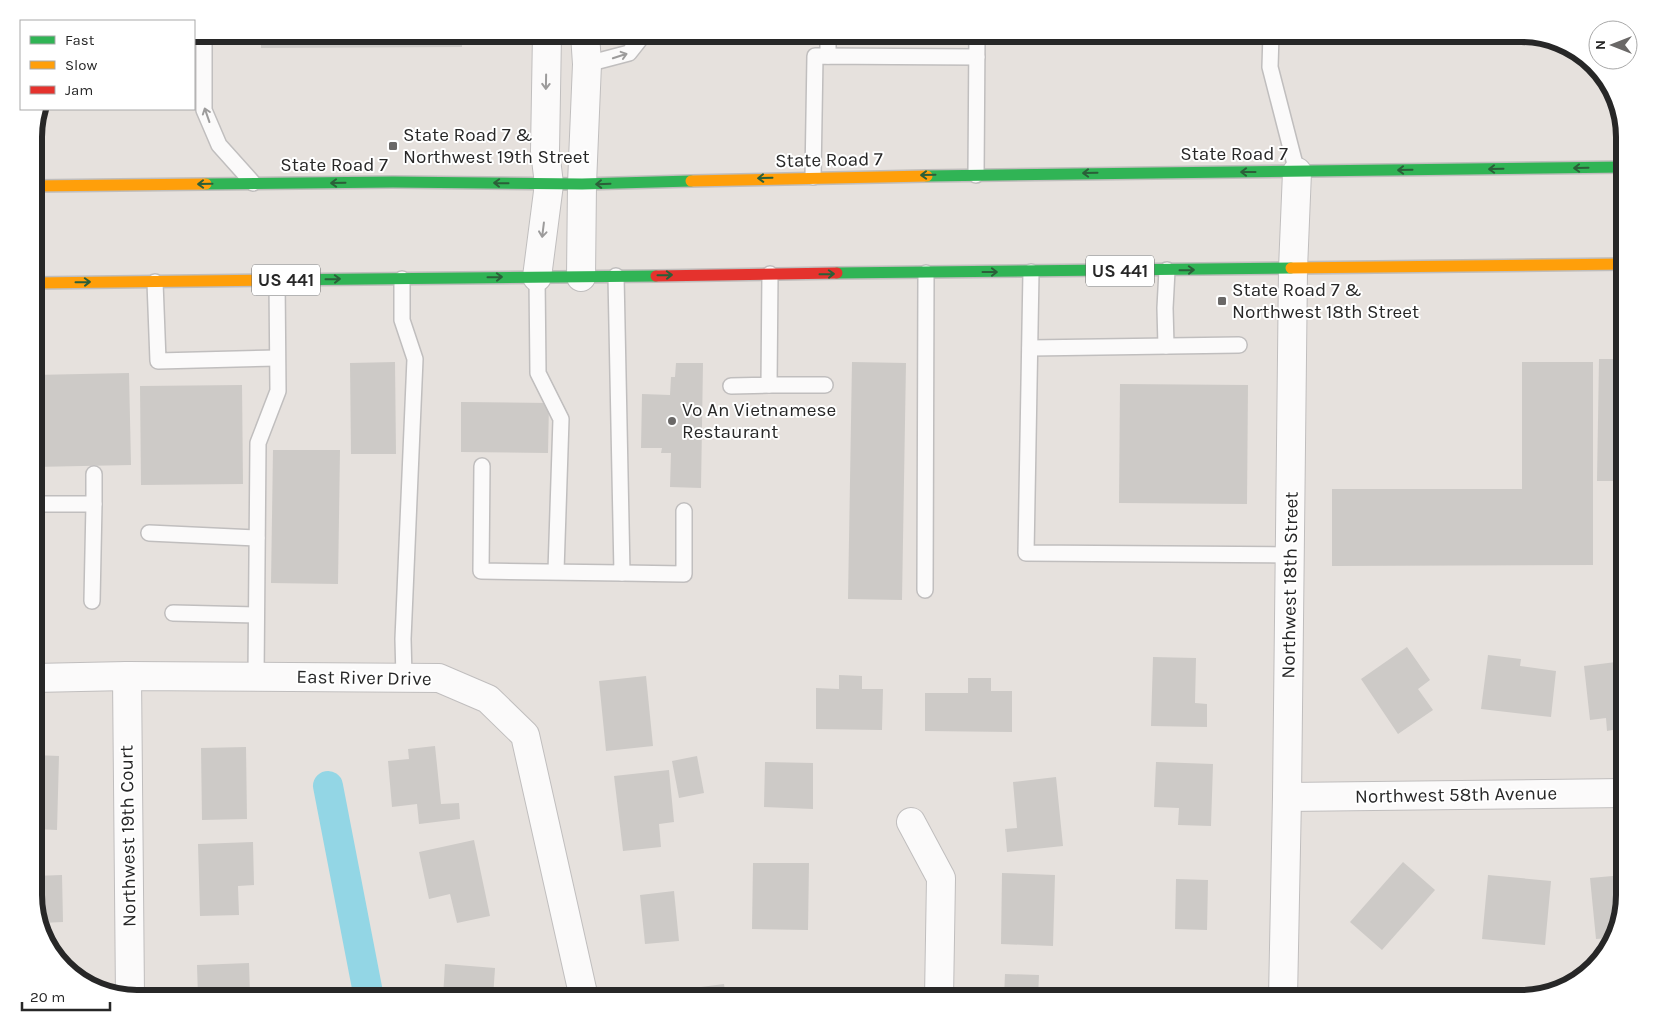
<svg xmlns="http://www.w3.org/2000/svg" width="1658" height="1032" font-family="Karla,sans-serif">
<rect width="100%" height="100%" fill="#e6e1dd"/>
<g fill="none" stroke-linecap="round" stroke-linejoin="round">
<polyline stroke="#93d6e5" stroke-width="30" points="328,786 369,998"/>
</g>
<g fill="#cdcac7">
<polygon points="261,34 462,34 462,47 261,48"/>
<polygon points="667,34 729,34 729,44 667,45"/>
<polygon points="1599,359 1624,359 1624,481 1597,481"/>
<polygon points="395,362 396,454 351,454 350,363"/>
<polygon points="852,362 906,363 902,600 848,599"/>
<polygon points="1522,362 1593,362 1593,565 1332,566 1332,489 1522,489"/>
<polygon points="676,363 703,363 701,488 670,487 671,453 661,453 662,448 641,448 642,394 670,395 671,377 675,377"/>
<polygon points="129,373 131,465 34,467 34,375"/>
<polygon points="1120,384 1248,385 1247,504 1119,503"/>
<polygon points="242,385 243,484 141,485 140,386"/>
<polygon points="461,402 549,403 548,453 461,452"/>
<polygon points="273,450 340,450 338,584 271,583"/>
<polygon points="1407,647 1430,680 1418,689 1433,710 1398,734 1361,679"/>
<polygon points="1488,655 1521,659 1520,666 1556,671 1551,717 1481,709"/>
<polygon points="1153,657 1196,658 1195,703 1207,704 1207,727 1151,726"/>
<polygon points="1624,661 1624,728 1607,731 1606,718 1590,720 1584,666"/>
<polygon points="839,675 862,676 862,689 883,689 882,730 816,729 816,688 839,689"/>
<polygon points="646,676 653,746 606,751 599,681"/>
<polygon points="968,678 991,678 991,691 1012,691 1012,732 925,731 925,693 968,693"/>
<polygon points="435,746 441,804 459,803 460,819 419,824 417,804 392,807 388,761 409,759 408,749"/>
<polygon points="246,747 247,819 202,820 201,748"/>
<polygon points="34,755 59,756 57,830 34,829"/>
<polygon points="697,756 704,793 679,798 672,761"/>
<polygon points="765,762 813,763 813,809 764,807"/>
<polygon points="1156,762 1213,764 1211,826 1178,825 1179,808 1154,807"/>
<polygon points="669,770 674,822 659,824 661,847 623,851 614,776"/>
<polygon points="1056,777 1063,846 1007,852 1005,829 1017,828 1013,782"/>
<polygon points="474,840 490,916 457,923 450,894 429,899 419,852"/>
<polygon points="253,842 254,885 238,886 239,915 200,916 198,844"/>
<polygon points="1403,862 1435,890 1382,950 1350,922"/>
<polygon points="753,863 809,863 808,930 752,929"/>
<polygon points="1002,873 1055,875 1053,946 1001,944"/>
<polygon points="62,875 63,922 41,923 34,901 34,876"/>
<polygon points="1488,875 1551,881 1545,945 1482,939"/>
<polygon points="1624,875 1624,895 1611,938 1596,939 1590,878"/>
<polygon points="1176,879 1208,880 1207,930 1175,929"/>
<polygon points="674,891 679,941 645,944 640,895"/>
<polygon points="54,953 64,953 64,964"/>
<polygon points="249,963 250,995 238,995 238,998 198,998 197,965"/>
<polygon points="445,964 495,968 493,998 443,998"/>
<polygon points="1005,974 1039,975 1038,998 1004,998"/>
<polygon points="724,984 726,998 656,998 655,993"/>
<polygon points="881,987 882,998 845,998 845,997 862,996 861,988"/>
<polygon points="1142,990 1206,991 1206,998 1141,998"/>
<polygon points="1370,993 1376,998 1366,998"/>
</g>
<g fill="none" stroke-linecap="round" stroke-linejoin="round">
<defs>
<g id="lane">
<polyline points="204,34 204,110 219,145 253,183"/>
<polyline points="1271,34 1270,67 1297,172"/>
<polyline points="828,56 828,34"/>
<polyline points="587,64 629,53 644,34"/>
<polyline points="976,175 977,34"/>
<polyline points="813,177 815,56 977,57"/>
<polyline points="1031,272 1026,553 1290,555"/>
<polyline points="537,277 538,373 561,419 556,571"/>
<polyline points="402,279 402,320 415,359 403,639 404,678"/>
<polyline points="155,282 158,361 277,358"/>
<polyline points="1166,346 1165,308 1167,270"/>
<polyline points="1030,348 1239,345"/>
<polyline points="769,385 825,385"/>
<polyline points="731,386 769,385 770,274"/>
<polyline points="482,466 481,571 622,573 616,276"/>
<polyline points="34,504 94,504 92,601"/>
<polyline points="94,504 94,474"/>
<polyline points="149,533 257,538"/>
<polyline points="622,573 684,574 684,511"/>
<polyline points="925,590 926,273"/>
<polyline points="173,613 256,615"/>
<polyline points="256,677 258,443 278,391 277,280"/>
</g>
<g id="street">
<polyline points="537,277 549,184 545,151 547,34"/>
<polyline points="581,277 582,184 587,64 585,34"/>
<polyline points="127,676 130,996"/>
<polyline points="34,678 127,676 439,678 488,699 525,735 584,998"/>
<polyline points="1287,797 1624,793"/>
<polyline points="911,822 941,878 939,998"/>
<polyline points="1283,998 1287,797 1293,269 1297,172"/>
</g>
<g id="fast">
<polyline points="927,176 1624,167"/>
<polyline points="206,184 393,182 582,184 691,181"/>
<polyline points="837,273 1291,268"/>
<polyline points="269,280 656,276"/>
</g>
<g id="slow">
<polyline points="691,181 927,176"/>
<polyline points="34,186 206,184"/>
<polyline points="1291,268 1624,264"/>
<polyline points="34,283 269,280"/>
</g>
<polyline id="jam" points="656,276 837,273"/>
</defs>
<use href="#lane" stroke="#c0bebe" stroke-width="18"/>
<use href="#street" stroke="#c0bebe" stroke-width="30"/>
<use href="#fast" stroke="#bfbdbc" stroke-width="14"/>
<use href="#slow" stroke="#bfbdbc" stroke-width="14"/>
<use href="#jam" stroke="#bfbdbc" stroke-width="14"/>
<use href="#lane" stroke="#fbfafa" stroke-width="15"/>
<use href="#street" stroke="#fbfafa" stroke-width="28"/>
<use href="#fast" stroke="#30b455" stroke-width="11"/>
<use href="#slow" stroke="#ff9f0a" stroke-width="11"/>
<use href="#jam" stroke="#e5322d" stroke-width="11"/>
</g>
<defs><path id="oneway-shaft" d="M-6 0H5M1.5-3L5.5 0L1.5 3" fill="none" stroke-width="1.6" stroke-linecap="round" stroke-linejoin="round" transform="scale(1.25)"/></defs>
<g stroke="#9c9b9b">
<use href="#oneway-shaft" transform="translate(620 56) rotate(-18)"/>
<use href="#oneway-shaft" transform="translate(546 82) rotate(91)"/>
<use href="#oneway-shaft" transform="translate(207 115) rotate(-109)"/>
<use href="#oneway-shaft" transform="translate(543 230) rotate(97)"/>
</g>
<g stroke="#2b5f39">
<use href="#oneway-shaft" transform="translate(1581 168) rotate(179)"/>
<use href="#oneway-shaft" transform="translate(1496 169) rotate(179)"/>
<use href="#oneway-shaft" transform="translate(1405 170) rotate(179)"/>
<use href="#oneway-shaft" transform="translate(1248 172) rotate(180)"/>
<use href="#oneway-shaft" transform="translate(1090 173) rotate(179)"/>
<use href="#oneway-shaft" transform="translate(928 175) rotate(179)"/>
<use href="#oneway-shaft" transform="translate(765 178) rotate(178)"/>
<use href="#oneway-shaft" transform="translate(338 183) rotate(179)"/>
<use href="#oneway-shaft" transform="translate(501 183) rotate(-179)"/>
<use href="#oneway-shaft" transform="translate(205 184) rotate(179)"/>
<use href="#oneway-shaft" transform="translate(603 184) rotate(178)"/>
<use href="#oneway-shaft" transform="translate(1187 270) rotate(-1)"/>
<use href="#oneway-shaft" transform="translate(990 272)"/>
<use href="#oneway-shaft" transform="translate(827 274) rotate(-1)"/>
<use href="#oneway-shaft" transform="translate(665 275) rotate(-1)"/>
<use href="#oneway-shaft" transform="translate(495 277) rotate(-1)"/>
<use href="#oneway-shaft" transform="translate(333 279) rotate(-1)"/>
<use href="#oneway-shaft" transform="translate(83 282) rotate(-1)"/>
</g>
<g fill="#6a6867" stroke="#fff" stroke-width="2">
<rect x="388" y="141" width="10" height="10" rx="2.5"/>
<rect x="1217" y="296" width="10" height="10" rx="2.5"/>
<circle cx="672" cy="421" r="5"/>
</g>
<g text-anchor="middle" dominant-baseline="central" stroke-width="4" stroke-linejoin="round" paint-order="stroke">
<g fill="#fff" stroke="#686868" stroke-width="1">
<rect x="1086" y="255.5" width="68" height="31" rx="4"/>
<rect x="252" y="264.5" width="68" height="31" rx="4"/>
</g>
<g font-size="18" font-weight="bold" fill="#272727">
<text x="1120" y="271">US 441</text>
<text x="286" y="280">US 441</text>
</g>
<g font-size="19" fill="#272727" stroke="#fff" text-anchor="start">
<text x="403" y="135">State Road 7 &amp;<tspan x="403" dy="22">Northwest 19th Street</tspan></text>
<text x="1232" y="290">State Road 7 &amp;<tspan x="1232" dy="22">Northwest 18th Street</tspan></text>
<text x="682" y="410">Vo An Vietnamese<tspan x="682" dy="22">Restaurant</tspan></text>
</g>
<g font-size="19" fill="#272727" stroke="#fff">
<text x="1234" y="154">State Road 7</text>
<text transform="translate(829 160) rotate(-1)">State Road 7</text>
<text x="334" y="165">State Road 7</text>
<text transform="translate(1290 585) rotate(-89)">Northwest 18th Street</text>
<text transform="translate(364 678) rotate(1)">East River Drive</text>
<text transform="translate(1456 795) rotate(-1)">Northwest 58th Avenue</text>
<text transform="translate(128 836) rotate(-91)">Northwest 19th Court</text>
</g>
</g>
<path d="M0 0H1658V1032H0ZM137 42H1521A95 95 0 0 1 1616 137V895A95 95 0 0 1 1521 990H137A95 95 0 0 1 42 895V137A95 95 0 0 1 137 42Z" fill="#fff" fill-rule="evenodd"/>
<path fill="none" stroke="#272727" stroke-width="6" d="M137 42H1521A95 95 0 0 1 1616 137V895A95 95 0 0 1 1521 990H137A95 95 0 0 1 42 895V137A95 95 0 0 1 137 42Z"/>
<rect x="20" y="20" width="175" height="90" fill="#ffffff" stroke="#a9a9a9"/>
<rect x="30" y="36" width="25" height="8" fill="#30b455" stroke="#a9a9a9"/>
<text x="65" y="45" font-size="15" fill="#272727">Fast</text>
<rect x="30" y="61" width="25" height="8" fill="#ff9f0a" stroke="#a9a9a9"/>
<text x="65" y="70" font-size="15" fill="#272727">Slow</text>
<rect x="30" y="86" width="25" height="8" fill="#e5322d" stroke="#a9a9a9"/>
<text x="65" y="95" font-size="15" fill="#272727">Jam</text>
<g transform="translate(1613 45) rotate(270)"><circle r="24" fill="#ffffff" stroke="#a9a9a9"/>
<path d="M0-4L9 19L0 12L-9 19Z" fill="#6a6867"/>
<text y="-8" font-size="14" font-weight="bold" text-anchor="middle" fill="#272727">N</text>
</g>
<path d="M22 1002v8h88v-8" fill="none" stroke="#272727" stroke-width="2.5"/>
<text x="30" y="1002" font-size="15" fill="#272727" stroke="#ffffff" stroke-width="4" paint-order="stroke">20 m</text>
</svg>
